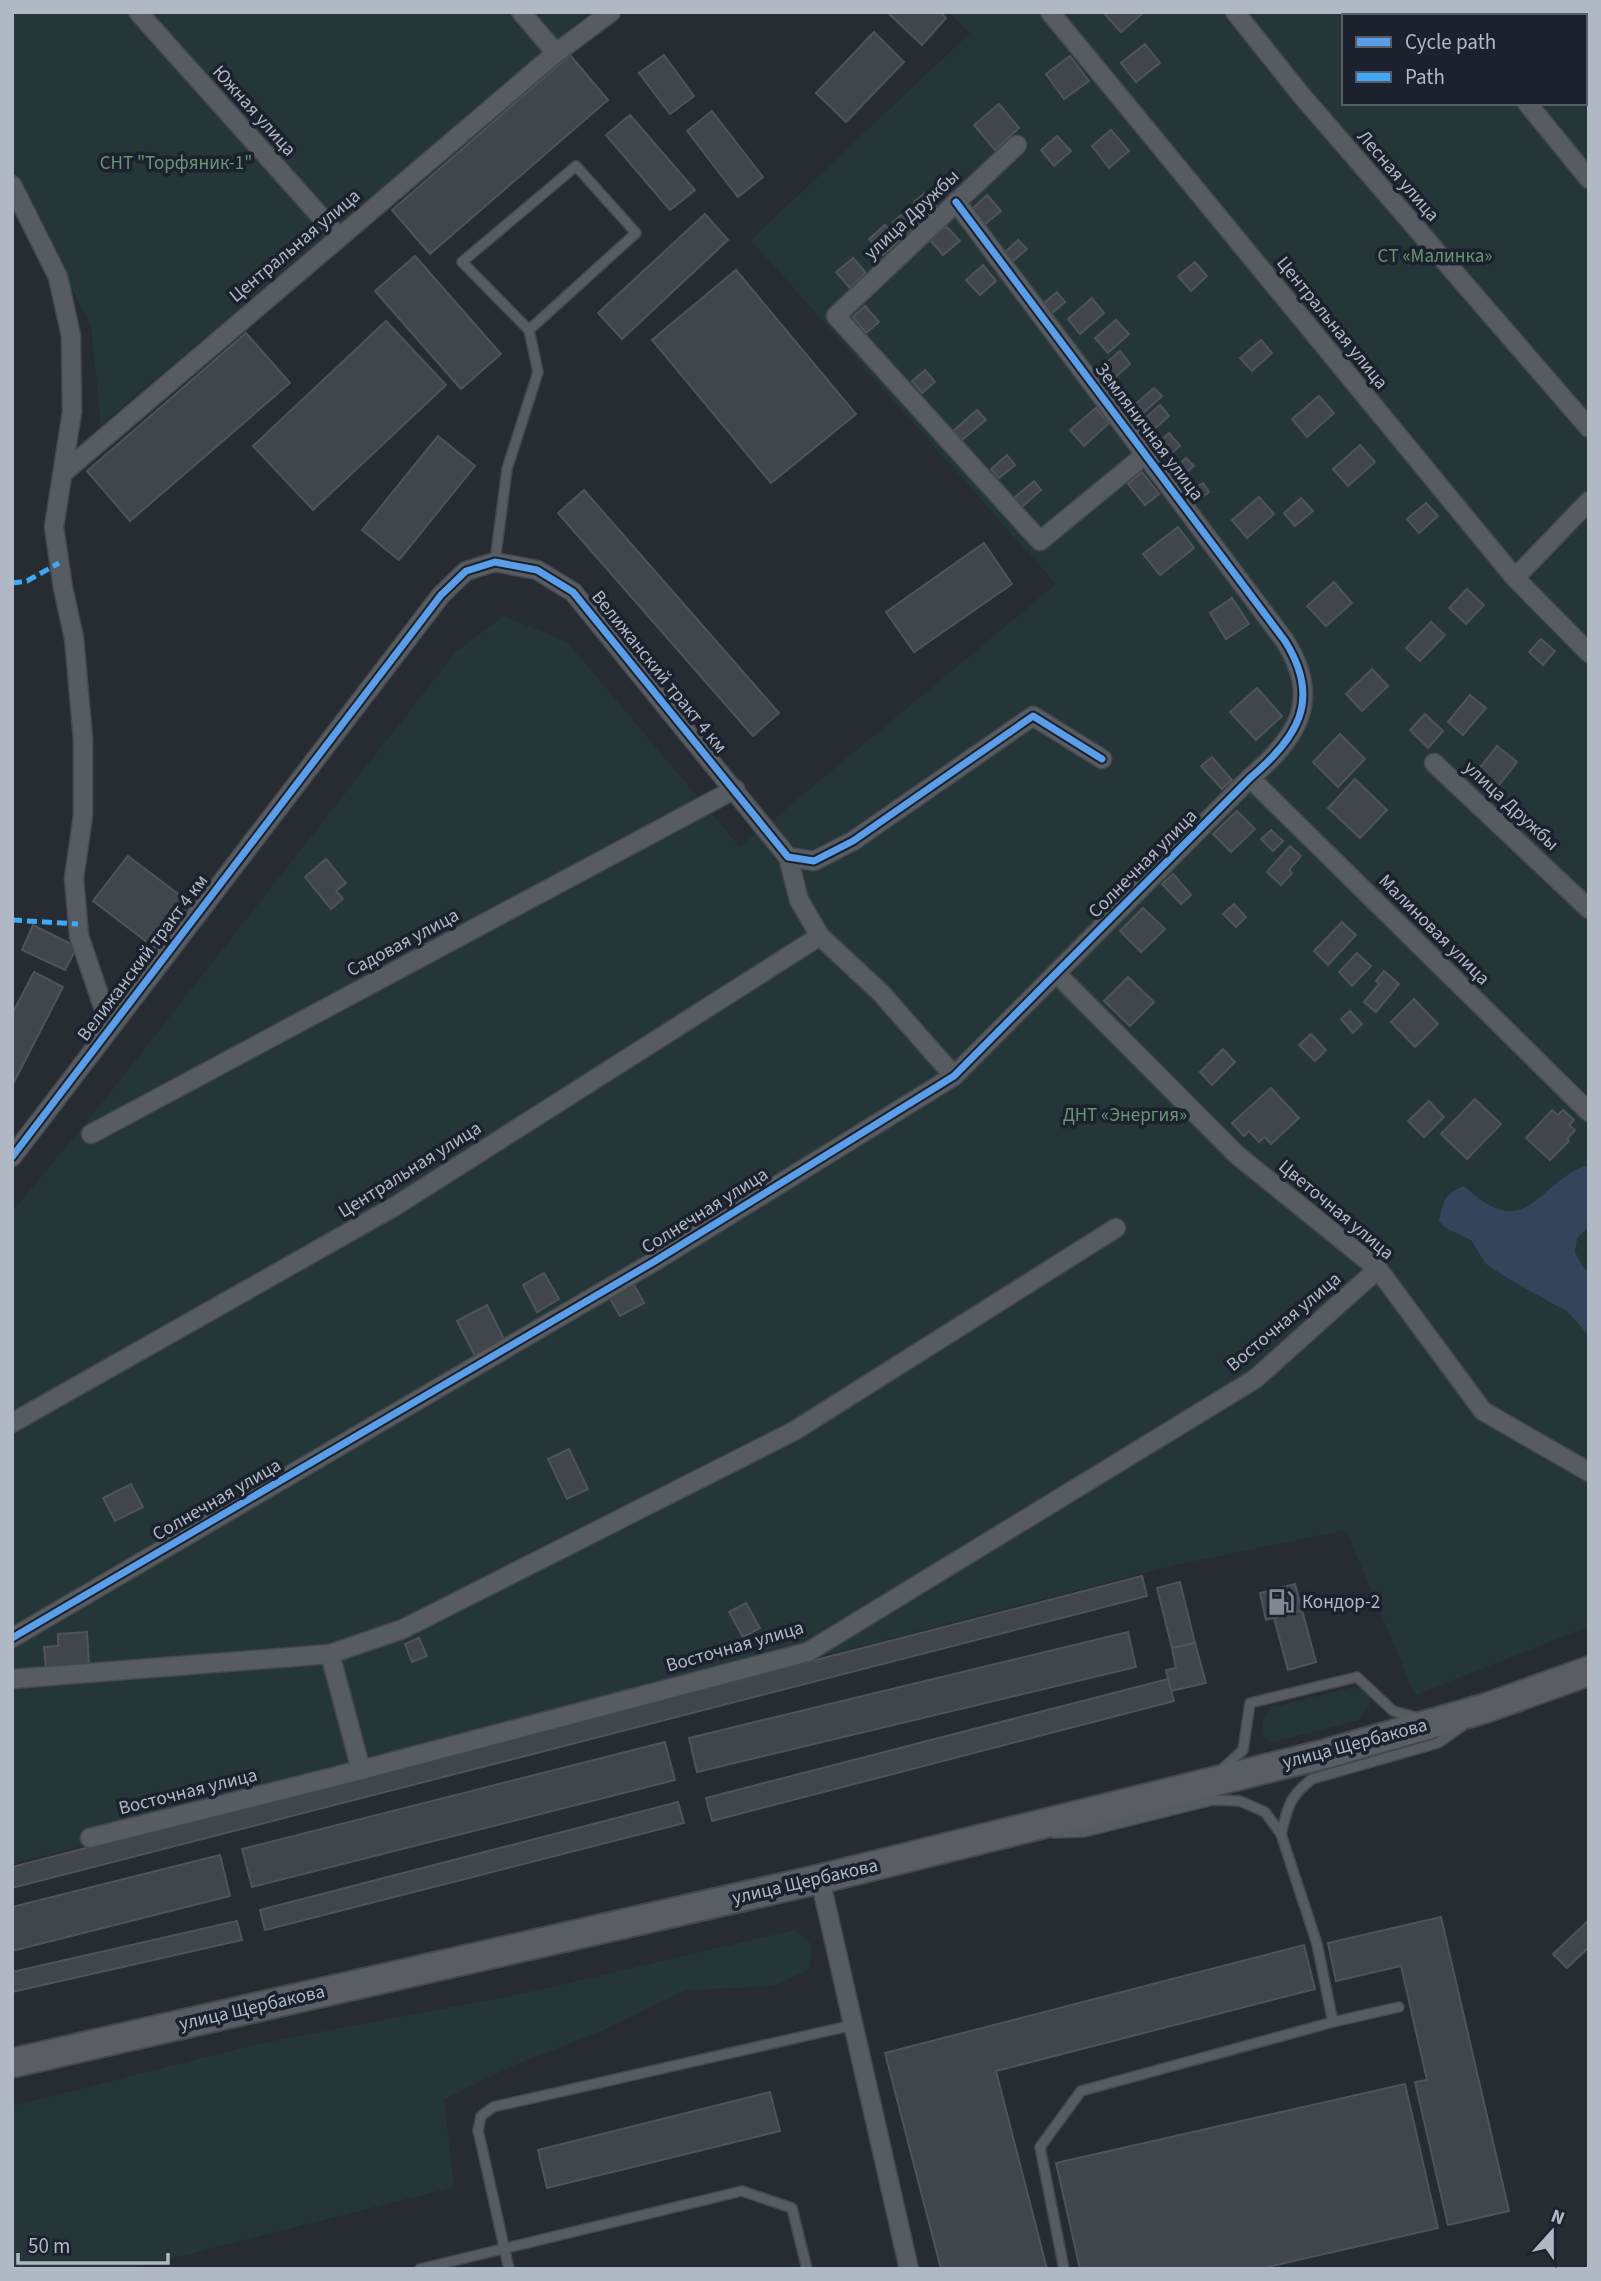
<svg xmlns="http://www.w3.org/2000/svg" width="1601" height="2281" font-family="'Source Sans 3',sans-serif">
<rect width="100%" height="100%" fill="#272c33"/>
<g fill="#253639" fill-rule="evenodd">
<polygon points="12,12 590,12 101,425 91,326 12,177"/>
<path d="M949,12H1589V1626L1415,1695L1346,1530L1179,1564L12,1864V1212L95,1112L456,652L504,616L567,642L740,847L1056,584L751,240L970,33ZM1344,16H1585V103H1344Z"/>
<path d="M1353,1687L1365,1691L1370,1697L1369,1707L1359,1720L1273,1742L1265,1738C1260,1725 1263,1718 1271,1708Z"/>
<polygon points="795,1930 811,1944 810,1969 773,1986 686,1990 601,2031 519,2063 444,2099 454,2187 130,2269 12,2269 12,2106 262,2043 517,1995"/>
</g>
<path fill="#35445b" d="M1589,1165V1226L1577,1238L1575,1252L1583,1267L1589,1271V1336L1568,1312L1509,1279L1486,1264L1471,1240L1446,1228L1439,1221C1443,1202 1445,1193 1464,1186C1529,1247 1538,1179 1589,1165Z"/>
<g fill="#41454c" stroke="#4f535b" stroke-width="2">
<polygon points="887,12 940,12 946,18 922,45"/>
<polygon points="1103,12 1142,12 1143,13 1121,32"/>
<polygon points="874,32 904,62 846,122 816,93"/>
<polygon points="1145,44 1160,63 1136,82 1121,63"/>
<polygon points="570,55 608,100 430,254 392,210"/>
<polygon points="664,55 694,96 670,114 639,73"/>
<polygon points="1070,56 1089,81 1064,99 1046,74"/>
<polygon points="999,104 1019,128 995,150 974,125"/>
<polygon points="712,111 763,177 738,197 687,131"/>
<polygon points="630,115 695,190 670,210 606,135"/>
<polygon points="1111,130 1129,151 1109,168 1092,146"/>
<polygon points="1057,136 1071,151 1054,166 1041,150"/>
<polygon points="925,193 938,208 928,218 914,202"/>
<polygon points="987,195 1001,211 984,225 971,210"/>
<polygon points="910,208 923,223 906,238 893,222"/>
<polygon points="705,214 728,240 622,339 598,313"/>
<polygon points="885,225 899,241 883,255 869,239"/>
<polygon points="946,226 960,241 943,255 930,240"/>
<polygon points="1018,240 1027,249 1013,261 1005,252"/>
<polygon points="415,256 501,354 461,389 375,291"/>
<polygon points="853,258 866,273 850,288 836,272"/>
<polygon points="1195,262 1207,276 1191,291 1178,276"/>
<polygon points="983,265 996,281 980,295 966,280"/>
<polygon points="736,270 856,414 771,483 652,340"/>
<polygon points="1057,292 1065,302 1051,314 1043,304"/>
<polygon points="1092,298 1104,313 1080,334 1068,319"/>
<polygon points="865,306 879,322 866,333 853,317"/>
<polygon points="1116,320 1129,334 1108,353 1095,338"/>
<polygon points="386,321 446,385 313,510 253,446"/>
<polygon points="246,333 290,383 130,521 87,471"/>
<polygon points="1261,340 1272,353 1252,371 1240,358"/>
<polygon points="1120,351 1130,364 1110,382 1099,369"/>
<polygon points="925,370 935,382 922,393 912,381"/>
<polygon points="1154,388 1162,396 1141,415 1133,406"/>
<polygon points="1319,396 1334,413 1307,437 1292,419"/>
<polygon points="1160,405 1169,416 1152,431 1143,420"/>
<polygon points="1096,408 1109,423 1084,446 1070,430"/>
<polygon points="977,410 986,420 962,440 953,431"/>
<polygon points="1169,433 1180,446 1167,457 1156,445"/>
<polygon points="438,436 475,466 399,560 362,530"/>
<polygon points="1360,445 1375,462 1348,486 1333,469"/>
<polygon points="1007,455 1015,465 999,478 991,469"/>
<polygon points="1186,458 1194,466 1181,477 1174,469"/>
<polygon points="1142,472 1159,494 1145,505 1128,484"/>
<polygon points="1034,481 1041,490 1022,507 1014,498"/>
<polygon points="1203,483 1209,492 1197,501 1190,491"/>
<polygon points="584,490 779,713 753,736 558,513"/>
<polygon points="1259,497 1274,514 1247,538 1232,520"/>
<polygon points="1301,498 1313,511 1295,526 1284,513"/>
<polygon points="1426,503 1438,516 1419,533 1407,519"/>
<polygon points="1178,527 1194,548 1160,575 1143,554"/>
<polygon points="984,543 1012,584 914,652 886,612"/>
<polygon points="1334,582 1352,603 1326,626 1307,606"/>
<polygon points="1467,589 1484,605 1466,624 1449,608"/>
<polygon points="1232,598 1249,624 1226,639 1210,613"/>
<polygon points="1431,622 1445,635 1420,661 1406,648"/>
<polygon points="1541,639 1555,651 1543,665 1529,652"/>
<polygon points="1372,669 1388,686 1362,711 1346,694"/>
<polygon points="1257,688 1282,716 1256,740 1230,712"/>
<polygon points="1470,695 1486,708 1463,735 1448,722"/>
<polygon points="1425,714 1443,731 1428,748 1410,730"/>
<polygon points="1340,734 1365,759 1338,787 1313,762"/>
<polygon points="1497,746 1517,762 1499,785 1479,769"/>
<polygon points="1212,757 1232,780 1222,789 1201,766"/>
<polygon points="1355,779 1387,810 1360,838 1328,808"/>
<polygon points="1237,811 1255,829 1231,852 1213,834"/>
<polygon points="1271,830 1283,841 1273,851 1261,839"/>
<polygon points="1290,846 1301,856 1289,870 1292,873 1281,885 1267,872"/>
<polygon points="128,856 190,903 155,948 93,901"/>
<polygon points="326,859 346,883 336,891 343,899 331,909 305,877"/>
<polygon points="1173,874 1191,895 1181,904 1162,884"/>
<polygon points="1234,904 1246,917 1236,927 1223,914"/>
<polygon points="1143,908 1165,929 1141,952 1120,931"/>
<polygon points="1342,922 1356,935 1328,965 1314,951"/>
<polygon points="33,925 77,947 65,970 22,950"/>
<polygon points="1357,953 1371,966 1352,986 1339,972"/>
<polygon points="1384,971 1399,984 1376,1012 1364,1002 1379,984 1376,981"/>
<polygon points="34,972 63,987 12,1086 12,1014"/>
<polygon points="1128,977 1154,1002 1130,1026 1104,1001"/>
<polygon points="1414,999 1438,1024 1415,1047 1391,1022"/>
<polygon points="1350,1011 1362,1024 1353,1033 1341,1019"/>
<polygon points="1311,1034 1326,1050 1315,1061 1299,1045"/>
<polygon points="1223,1049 1235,1062 1212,1085 1200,1072"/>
<polygon points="1271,1088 1299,1118 1271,1144 1265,1137 1259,1142 1249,1131 1244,1136 1232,1123"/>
<polygon points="1475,1099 1501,1124 1467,1159 1441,1134"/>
<polygon points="1429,1101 1444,1117 1424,1137 1408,1121"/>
<polygon points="1552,1110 1558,1115 1563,1110 1574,1120 1569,1125 1575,1130 1567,1139 1569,1141 1550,1160 1526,1138"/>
<polygon points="544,1273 559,1299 537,1312 523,1285"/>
<polygon points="633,1283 644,1303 620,1316 609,1297"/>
<polygon points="487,1305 505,1341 475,1356 457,1321"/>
<polygon points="569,1449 588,1489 567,1499 548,1459"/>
<polygon points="131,1484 143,1507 115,1521 103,1498"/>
<polygon points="1142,1576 1147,1596 12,1888 12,1867"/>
<polygon points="1180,1582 1195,1643 1172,1648 1157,1588"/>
<polygon points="1295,1584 1302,1610 1266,1620 1260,1593"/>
<polygon points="746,1603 760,1628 743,1637 729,1612"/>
<polygon points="1302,1610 1316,1662 1288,1670 1274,1618"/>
<polygon points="87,1632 89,1665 46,1668 44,1647 58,1646 58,1634"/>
<polygon points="1128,1632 1136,1667 697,1772 689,1738"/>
<polygon points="419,1638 427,1656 412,1662 405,1644"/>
<polygon points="1195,1643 1206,1683 1171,1691 1166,1670 1176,1668 1172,1648"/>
<polygon points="1168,1679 1174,1701 712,1821 706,1798"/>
<polygon points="665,1742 675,1780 252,1887 242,1849"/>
<polygon points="678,1802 684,1823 265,1930 260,1910"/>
<polygon points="220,1855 230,1896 12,1951 12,1907"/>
<polygon points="1441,1917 1509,2211 1448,2225 1415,2082 1427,2080 1401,1966 1336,1981 1328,1943"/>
<polygon points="1589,1920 1589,1947 1567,1968 1553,1954"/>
<polygon points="237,1921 242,1940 12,1992 12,1972"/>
<polygon points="1304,1945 1315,1989 996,2071 1047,2269 941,2269 885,2053"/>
<polygon points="1405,2084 1438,2228 1259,2269 1080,2269 1056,2163"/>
<polygon points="770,2092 780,2131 547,2188 538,2150"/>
</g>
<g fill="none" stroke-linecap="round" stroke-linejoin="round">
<defs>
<g id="lane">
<polyline points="495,562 507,469 538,372 529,330 636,233 576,166 462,262 529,330"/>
<polyline points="1219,1772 1243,1750 1250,1703 1357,1677 1393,1711 1419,1718"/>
<polyline points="1054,1833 1084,1832 1213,1800 1240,1801 1265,1812 1281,1834 1317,1944 1333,2022"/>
<path d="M1281,1834C1288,1806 1289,1797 1312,1779L1438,1743L1462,1726"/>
<polyline points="420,2269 742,2191 792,2208 807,2269"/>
<polyline points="509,2269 478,2130 481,2116 493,2107 853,2025"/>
<polyline points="1064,2269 1040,2147 1081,2091 1333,2022 1399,2007"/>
</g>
<g id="street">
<polyline points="138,12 339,237"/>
<polyline points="521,12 556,53"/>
<polyline points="1050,12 1515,578 1589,653"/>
<polyline points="1235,12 1302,96 1589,428"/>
<polyline points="1452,12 1455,16"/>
<polyline points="1527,103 1589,179"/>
<polyline points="1017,145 836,316 1040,541 1146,454"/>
<polyline points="12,185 58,277 71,336 72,412 54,527 63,588 74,638 83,739 83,816 74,878 79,936 110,1027"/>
<polyline points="63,473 556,53 611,12"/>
<polyline points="1515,578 1589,501"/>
<polyline points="1434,763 1589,909"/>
<polyline points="1250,778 1589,1112"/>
<polyline points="788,857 799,900 820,936 881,993 954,1076"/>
<polyline points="1056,973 1237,1155 1378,1269 1483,1411 1589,1472"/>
<polyline points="91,1134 735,789"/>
<polyline points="12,1157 441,595 466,571 495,562 537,570 573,592 788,857 814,861 853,841 1033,716 1102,759"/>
<polyline points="12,1423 397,1205 820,936"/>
<path d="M12,1638L655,1261L954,1076L1250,778C1298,737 1322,700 1285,641L956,202"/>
<polyline points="330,1654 361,1770"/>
<polyline points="12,1679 330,1654 403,1629 794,1431 1116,1228"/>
<polyline points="90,1838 361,1770 808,1652 1255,1379 1378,1269"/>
<polyline points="820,1879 909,2269"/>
</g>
<polyline id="primary" points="12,2063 820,1879 1325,1754 1486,1708 1589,1671"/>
</defs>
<use href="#lane" stroke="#45484e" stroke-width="12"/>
<use href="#street" stroke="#45484e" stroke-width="21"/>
<use href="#primary" stroke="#444950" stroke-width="32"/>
<use href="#lane" stroke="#575b62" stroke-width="9"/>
<use href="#street" stroke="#575b62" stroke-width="18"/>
<use href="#primary" stroke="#5a5d64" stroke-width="28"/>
<g stroke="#3fa9f5" stroke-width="5" stroke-dasharray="10 5" stroke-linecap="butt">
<polyline points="12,583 27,581 59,563"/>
<polyline points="12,920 78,924"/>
</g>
<defs>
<g id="cycleway">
<polyline points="12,1157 441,595 466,571 495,562 537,570 573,592 788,857 814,861 853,841 1033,716 1102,759"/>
<path d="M12,1638L655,1261L954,1076L1250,778C1298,737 1322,700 1285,641L956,202"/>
</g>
</defs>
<use href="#cycleway" stroke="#1b222d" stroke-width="11"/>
<use href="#cycleway" stroke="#5a9eea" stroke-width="7"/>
</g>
<defs>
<symbol id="fuel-bare" viewBox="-9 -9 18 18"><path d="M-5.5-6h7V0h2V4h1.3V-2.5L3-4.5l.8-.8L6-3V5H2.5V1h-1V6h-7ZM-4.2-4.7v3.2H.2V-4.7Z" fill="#808792" stroke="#1b222d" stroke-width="2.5" paint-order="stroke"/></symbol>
</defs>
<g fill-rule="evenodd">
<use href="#fuel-bare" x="1262" y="1583" width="38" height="38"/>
</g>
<g text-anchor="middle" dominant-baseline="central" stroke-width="7" stroke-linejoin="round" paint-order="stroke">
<g font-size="19" fill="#b0b8c5" stroke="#1b222d">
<text transform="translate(254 111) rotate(48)">Южная улица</text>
<text transform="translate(1398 176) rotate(49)">Лесная улица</text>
<text transform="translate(912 215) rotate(-43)">улица Дружбы</text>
<text transform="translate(295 246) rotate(-40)">Центральная улица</text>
<text transform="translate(1332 323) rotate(51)">Центральная улица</text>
<text transform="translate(1149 432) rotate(53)">Земляничная улица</text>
<text transform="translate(659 672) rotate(51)">Велижанский тракт 4 км</text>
<text transform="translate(1511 806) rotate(43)">улица Дружбы</text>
<text transform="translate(1143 864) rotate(-45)">Солнечная улица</text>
<text transform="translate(1434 930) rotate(45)">Малиновая улица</text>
<text transform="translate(403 943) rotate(-28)">Садовая улица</text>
<text transform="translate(143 958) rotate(-53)">Велижанский тракт 4 км</text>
<text transform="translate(410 1170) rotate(-32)">Центральная улица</text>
<text transform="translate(1336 1210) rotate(40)">Цветочная улица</text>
<text transform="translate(705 1211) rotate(-32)">Солнечная улица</text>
<text transform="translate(1284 1322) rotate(-40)">Восточная улица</text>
<text transform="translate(217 1500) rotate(-30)">Солнечная улица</text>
<text transform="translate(735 1647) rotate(-16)">Восточная улица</text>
<text transform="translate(1355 1744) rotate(-15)">улица Щербакова</text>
<text transform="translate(188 1792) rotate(-14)">Восточная улица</text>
<text transform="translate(805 1882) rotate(-13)">улица Щербакова</text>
<text transform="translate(252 2008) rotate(-13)">улица Щербакова</text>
</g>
<g font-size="19" fill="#699574" stroke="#1b222d">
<text x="176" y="163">СНТ "Торфяник-1"</text>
<text x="1435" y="256">CТ «Малинка»</text>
<text x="1125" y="1115">ДНТ «Энергия»</text>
</g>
<g font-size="19" fill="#b0b8c5" stroke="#1b222d" text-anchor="start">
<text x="1302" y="1602">Кондор-2</text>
</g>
</g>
<rect width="1601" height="2281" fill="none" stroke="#b0b8c5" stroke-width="28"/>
<rect x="1342" y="14" width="245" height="91" fill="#1b222d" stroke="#575e6a" stroke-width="2"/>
<rect x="1356" y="37" width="35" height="10" fill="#5a9eea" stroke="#575e6a" stroke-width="2"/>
<text x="1405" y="49" font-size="21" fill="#b0b8c5">Cycle path</text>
<rect x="1356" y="72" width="35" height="10" fill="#3fa9f5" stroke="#575e6a" stroke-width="2"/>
<text x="1405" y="84" font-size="21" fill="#b0b8c5">Path</text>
<g transform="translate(1552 2232) rotate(21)" stroke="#1b222d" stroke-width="5" paint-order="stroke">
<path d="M0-5L12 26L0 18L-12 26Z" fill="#b0b8c5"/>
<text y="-10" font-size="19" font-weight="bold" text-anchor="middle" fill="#b0b8c5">N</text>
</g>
<path d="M18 2253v10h150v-10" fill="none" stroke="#b0b8c5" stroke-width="3.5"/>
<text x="28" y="2253" font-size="21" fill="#b0b8c5" stroke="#1b222d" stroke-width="5" paint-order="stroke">50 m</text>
</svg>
